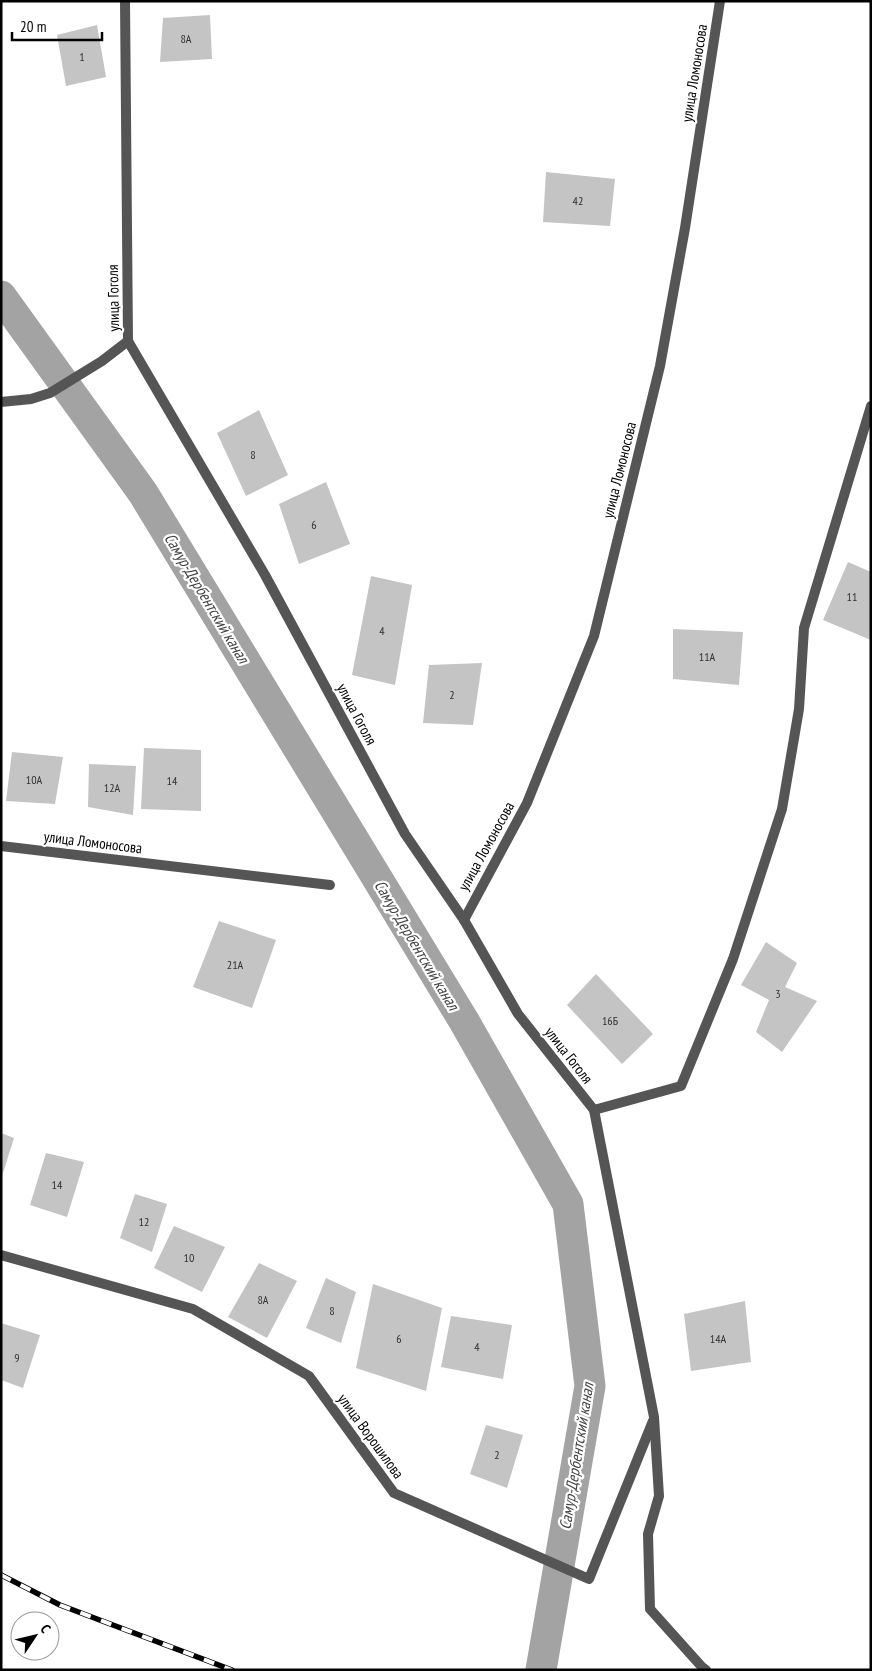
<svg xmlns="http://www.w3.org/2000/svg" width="872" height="1671" font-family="'PT Sans Narrow',sans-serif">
<rect width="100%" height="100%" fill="#fff"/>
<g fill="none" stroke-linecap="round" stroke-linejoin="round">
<polyline stroke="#a3a3a3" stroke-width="31" points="1,296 143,493 464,1021 568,1204 590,1386 541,1670"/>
</g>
<g fill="#c4c4c4">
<polygon points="210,15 212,59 160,62 163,18"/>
<polygon points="97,25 106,77 66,86 57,35"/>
<polygon points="546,172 615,179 610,226 543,222"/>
<polygon points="259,410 288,475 246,496 217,433"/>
<polygon points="326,482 350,544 299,564 279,504"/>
<polygon points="848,562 871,572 871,640 823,620"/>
<polygon points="371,576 412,585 395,685 352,675"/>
<polygon points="673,629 743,632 739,685 673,679"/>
<polygon points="482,663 473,725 423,723 429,665"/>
<polygon points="144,748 201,750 201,811 141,809"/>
<polygon points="12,752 63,757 55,804 6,801"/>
<polygon points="89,764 136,766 133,815 88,807"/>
<polygon points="219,921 276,940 252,1008 193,987"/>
<polygon points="766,942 797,963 785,987 817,1001 782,1052 756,1032 769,1000 741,985"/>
<polygon points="596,974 653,1034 622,1064 567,1005"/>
<polygon points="1,1133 14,1138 2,1176 1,1176"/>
<polygon points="46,1153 84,1162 67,1217 30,1205"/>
<polygon points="135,1194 167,1204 152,1252 120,1238"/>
<polygon points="174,1226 225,1247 202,1292 154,1268"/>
<polygon points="259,1263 297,1281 267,1338 228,1317"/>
<polygon points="326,1278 356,1292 341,1343 306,1328"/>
<polygon points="373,1284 442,1308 426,1391 356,1368"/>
<polygon points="745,1301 751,1362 691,1371 684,1314"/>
<polygon points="451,1316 512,1325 503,1379 441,1367"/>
<polygon points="1,1323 40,1335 23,1388 1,1380"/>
<polygon points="486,1425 523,1435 507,1488 470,1474"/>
</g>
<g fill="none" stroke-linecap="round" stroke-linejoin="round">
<g stroke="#555" stroke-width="10">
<polyline points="125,1 128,341 265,575 405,834 464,920 518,1014 594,1110 654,1417 659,1496 648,1534 650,1609 702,1667 706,1670"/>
<polyline points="1,402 31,399 50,393 102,361 128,341"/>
<polyline points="1,846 330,885"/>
<polyline points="464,920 527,803 594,636 660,366 685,228 720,1"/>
<polyline points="594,1110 681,1086 733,959 782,809 799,709 804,628 871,406"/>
<polyline points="1,1255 193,1309 309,1376 394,1493 589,1579 653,1421"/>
</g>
<defs>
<polyline id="rail" points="1,1575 60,1605 232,1670"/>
</defs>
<use href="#rail" stroke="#000" stroke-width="5.5"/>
<use href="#rail" stroke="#fff" stroke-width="4" stroke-dasharray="11" stroke-linecap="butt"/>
</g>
<g text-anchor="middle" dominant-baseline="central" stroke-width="4.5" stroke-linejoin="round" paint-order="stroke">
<g font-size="12" fill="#313131">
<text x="186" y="38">8А</text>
<text x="82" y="56">1</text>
<text x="578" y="200">42</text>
<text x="253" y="454">8</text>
<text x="314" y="524">6</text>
<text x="852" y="596">11</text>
<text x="382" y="630">4</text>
<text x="707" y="656">11А</text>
<text x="452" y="694">2</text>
<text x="34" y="779">10А</text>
<text x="172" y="780">14</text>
<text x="112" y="787">12А</text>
<text x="235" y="964">21А</text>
<text x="778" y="993">3</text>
<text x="610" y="1020">16Б</text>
<text x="57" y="1184">14</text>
<text x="144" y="1221">12</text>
<text x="189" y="1257">10</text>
<text x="263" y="1299">8А</text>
<text x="332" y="1310">8</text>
<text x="399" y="1338">6</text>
<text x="718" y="1338">14А</text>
<text x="477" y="1346">4</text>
<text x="17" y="1357">9</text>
<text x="497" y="1454">2</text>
</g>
<g font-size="15" fill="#000" stroke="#fff">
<text transform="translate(694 73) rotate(-81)">улица Ломоносова</text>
<text transform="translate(113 298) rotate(-91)">улица Гоголя</text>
<text transform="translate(619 470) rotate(-76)">улица Ломоносова</text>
<text transform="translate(357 714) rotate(62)">улица Гоголя</text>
<text transform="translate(93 842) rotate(7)">улица Ломоносова</text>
<text transform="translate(486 846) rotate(-61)">улица Ломоносова</text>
<text transform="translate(569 1055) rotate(52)">улица Гоголя</text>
<text transform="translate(371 1436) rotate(54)">улица Ворошилова</text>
</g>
<g font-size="16" font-style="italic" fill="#444" stroke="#fff">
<text transform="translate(207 598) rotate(59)">Самур-Дербентский канал</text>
<text transform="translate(417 945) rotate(59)">Самур-Дербентский канал</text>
<text transform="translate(576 1456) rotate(-81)">Самур-Дербентский канал</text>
</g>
</g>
<rect width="872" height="1671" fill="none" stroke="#000000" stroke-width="5"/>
<g transform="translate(35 1636) rotate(55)"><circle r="24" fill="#ffffff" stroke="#999999"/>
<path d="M0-4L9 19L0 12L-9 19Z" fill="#000000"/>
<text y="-8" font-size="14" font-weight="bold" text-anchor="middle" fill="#000000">С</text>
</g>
<path d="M12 32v8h90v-8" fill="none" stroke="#000000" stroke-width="2.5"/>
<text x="20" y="32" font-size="15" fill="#000000" stroke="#ffffff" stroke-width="4" paint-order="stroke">20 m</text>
</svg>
